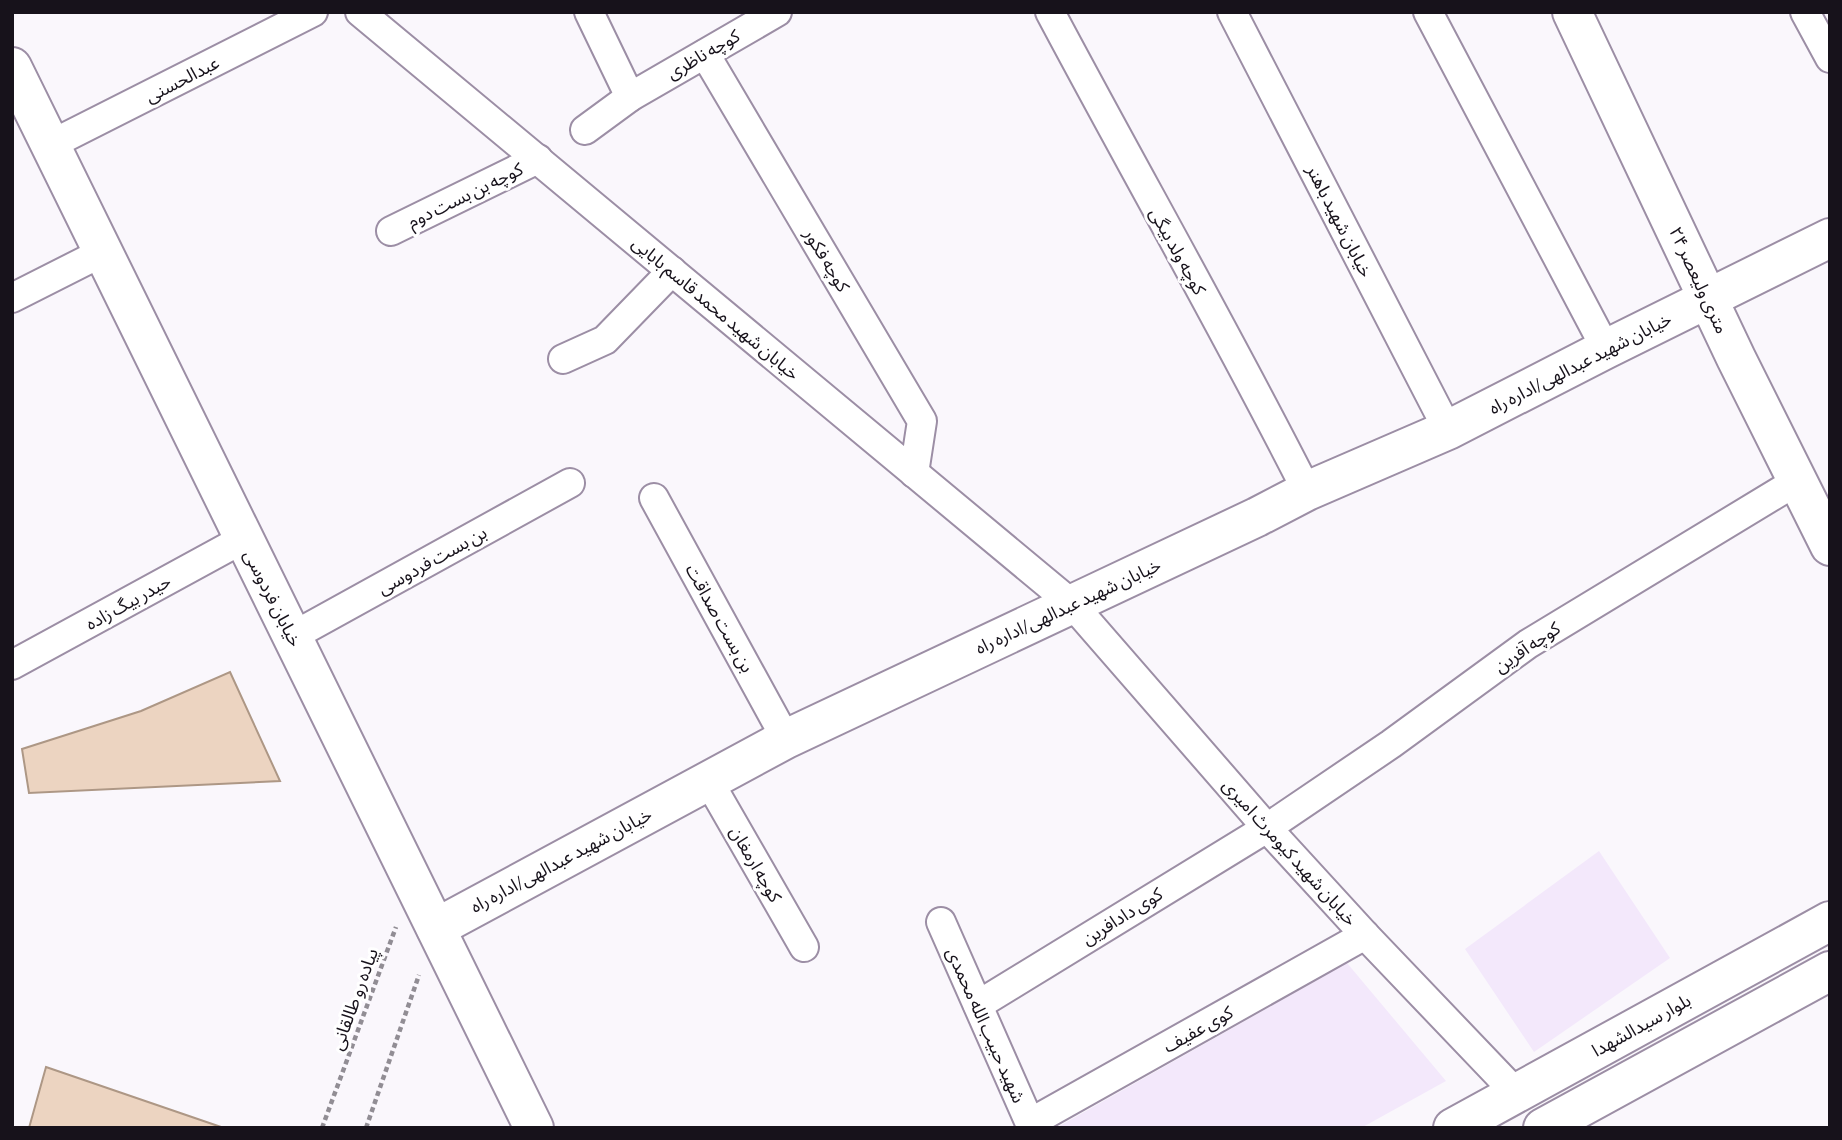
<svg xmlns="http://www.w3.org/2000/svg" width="1842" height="1140" font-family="'Asap Condensed','Noto Sans Arabic',sans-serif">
<rect width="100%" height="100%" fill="#faf7fc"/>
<g fill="#f3e8fb">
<polygon points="1599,851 1670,958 1534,1052 1465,949"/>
<polygon points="1347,963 1446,1081 1361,1128 1056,1128"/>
</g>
<g fill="#ecd4c1" stroke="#ad9785" stroke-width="2">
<polygon points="230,672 280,781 29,793 22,749 141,711"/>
<polygon points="46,1067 224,1128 29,1128"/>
</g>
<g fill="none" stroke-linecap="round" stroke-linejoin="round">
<defs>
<g id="street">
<polyline points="360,12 1072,604 1267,828 1365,935 1516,1093"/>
<polyline points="589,12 630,97"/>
<path d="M1050,12C1135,172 1225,329 1307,491"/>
<polyline points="1232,12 1448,430"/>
<polyline points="1428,12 1606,349"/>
<polyline points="1805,12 1830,58"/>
<polyline points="705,54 922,421 914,473"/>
<polyline points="585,130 630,97 777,12"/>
<polyline points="50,145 313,12"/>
<polyline points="391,231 538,159"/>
<polyline points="12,298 103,252"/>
<polyline points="563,359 605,340 672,271"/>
<polyline points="654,498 786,739"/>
<polyline points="293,636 570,483"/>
<polyline points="12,665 243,539"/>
<polyline points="708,780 804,947"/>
<polyline points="941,922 1032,1128"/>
<polyline points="978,1005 1267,828 1391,744 1528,644 1797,481"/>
<polyline points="1030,1123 1365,935"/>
</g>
<g id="secondary">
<polyline points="1572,12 1736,358 1830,546"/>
<polyline points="12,67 534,1128"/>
<polyline points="436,928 786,739 1257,517 1307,491 1448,430 1606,349 1830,238"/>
<polyline points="1453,1128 1830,921"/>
<polyline points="1543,1128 1830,971"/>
</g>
</defs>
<use href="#street" stroke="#9c8ea5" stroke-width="32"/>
<use href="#secondary" stroke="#9c8ea5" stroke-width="42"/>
<g stroke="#918d94" stroke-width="4.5" stroke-dasharray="5 3.5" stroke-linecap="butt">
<polyline points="322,1128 396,927"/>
<polyline points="366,1128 419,975"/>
</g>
<use href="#street" stroke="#fff" stroke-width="28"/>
<use href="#secondary" stroke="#fff" stroke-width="38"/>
</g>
<g text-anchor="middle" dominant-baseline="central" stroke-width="6" stroke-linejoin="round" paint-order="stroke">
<g font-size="18" fill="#17121b" stroke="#fff">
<text transform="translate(703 54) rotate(-30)">کوچه ناظری</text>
<text transform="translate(182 79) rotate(-27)">عبدالحسنی</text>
<text transform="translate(465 195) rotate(-26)">کوچه بن بست دوم</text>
<text transform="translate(1340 221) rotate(63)">خیابان شهید باهنر</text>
<text transform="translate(1178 251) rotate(61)">کوچه ولد بیگی</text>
<text transform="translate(827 260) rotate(59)">کوچه فکور</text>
<text transform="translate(1699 280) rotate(65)">۲۴ متری ولیعصر</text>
<text transform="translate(716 308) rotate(40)">خیابان شهید محمد قاسم بابایی</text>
<text transform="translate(1580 363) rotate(-27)">خیابان شهید عبدالهی/اداره راه</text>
<text transform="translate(432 560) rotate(-29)">بن بست فردوسی</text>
<text transform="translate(273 598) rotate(63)">خیابان فردوسی</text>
<text transform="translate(128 602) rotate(-29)">حیدر بیگ زاده</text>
<text transform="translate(1068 606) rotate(-25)">خیابان شهید عبدالهی/اداره راه</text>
<text transform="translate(720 618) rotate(61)">بن بست صداقت</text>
<text transform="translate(1527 647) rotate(-34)">کوچه آفرین</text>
<text transform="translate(1290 852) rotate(48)">خیابان شهید کیومرث امیری</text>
<text transform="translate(561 860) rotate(-28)">خیابان شهید عبدالهی/اداره راه</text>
<text transform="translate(756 864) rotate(60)">کوچه ارمغان</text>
<text transform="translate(1122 916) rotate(-32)">کوی دادافرین</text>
<text transform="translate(354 999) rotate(-70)">پیاده رو طالقانی</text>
<text transform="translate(986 1025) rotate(66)">شهید حبیب‌ الله محمدی</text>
<text transform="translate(1641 1025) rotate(-29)">بلوار سیدالشهدا</text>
<text transform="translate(1198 1029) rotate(-29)">کوی عفیف</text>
</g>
</g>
<rect width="1842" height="1140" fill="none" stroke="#17121b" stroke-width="28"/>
</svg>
